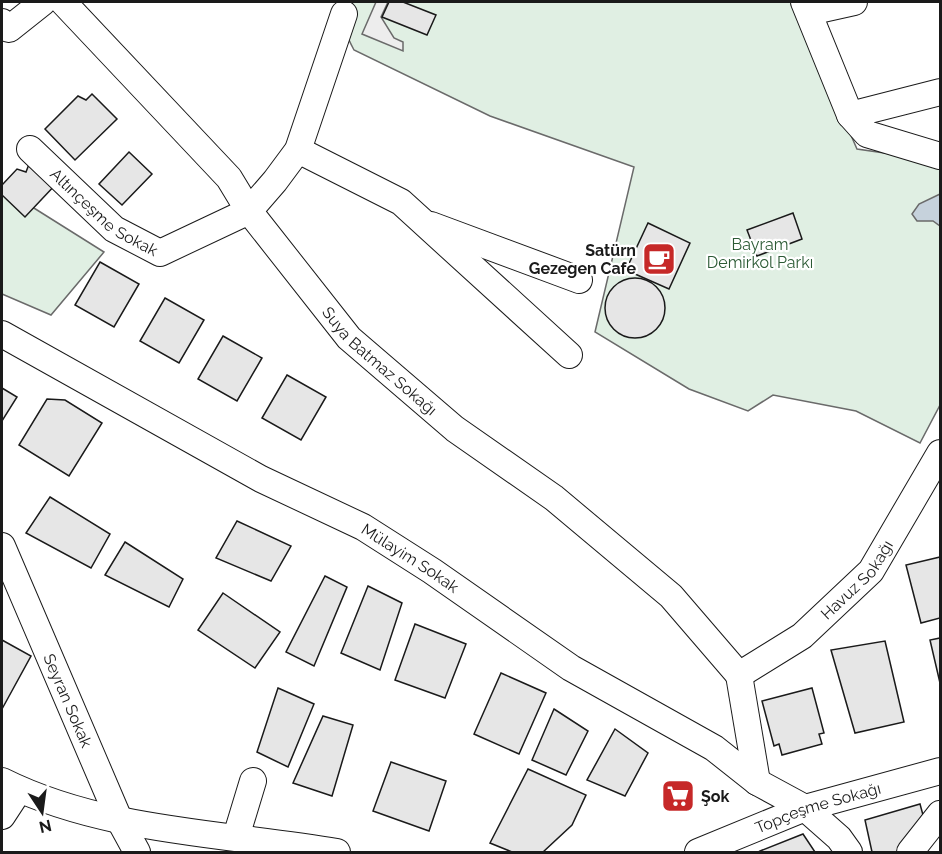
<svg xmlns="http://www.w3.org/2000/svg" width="942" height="854" font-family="Raleway,sans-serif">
<rect width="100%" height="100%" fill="#fff"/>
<g fill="#e0efe3" stroke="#6a6a6a" stroke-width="1.5">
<path d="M344,2H793L857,149L940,161V405L920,443L856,411L773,395L748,411L689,389L595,332L634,167L490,116L354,50C347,37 337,15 344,2Z"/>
<polygon points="2,188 104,252 51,315 2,294"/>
</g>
<polygon fill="#ededed" stroke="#6a6a6a" stroke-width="1.5" points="376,2 388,2 381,17 394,38 403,42 403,51 362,34"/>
<polygon fill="#c6d2dc" stroke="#6a6a6a" stroke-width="1.5" points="940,194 940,226 933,221 917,221 912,214 919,204"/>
<g fill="#e6e6e6" stroke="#1a1a1a" stroke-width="1.5">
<polygon points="389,2 403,2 436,15 427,35 382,17"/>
<polygon points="92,94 117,119 75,160 45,129 78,96 86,100"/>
<polygon points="129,152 152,174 122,205 99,184"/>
<polygon points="31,159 57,183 25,217 2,195 2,185 17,169 26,172"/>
<polygon points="793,213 802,239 757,256 747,230"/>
<polygon points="648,223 690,243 669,289 626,270"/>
<polygon points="100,262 139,284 114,327 75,305"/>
<circle cx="635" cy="308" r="30"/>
<polygon points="165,298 204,320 179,363 140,341"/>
<polygon points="223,336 262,358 237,401 198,379"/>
<polygon points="287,375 326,397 301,440 262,418"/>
<polygon points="2,388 17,397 2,421"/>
<polygon points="47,399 65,400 102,423 69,476 19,445"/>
<polygon points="50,497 110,534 91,568 26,533"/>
<polygon points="237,521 291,546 271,581 216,558"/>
<polygon points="125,542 183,579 169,607 105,575"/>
<polygon points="940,557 940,618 921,623 906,565"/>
<polygon points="325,576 347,587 314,666 286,652"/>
<polygon points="368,586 402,603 380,670 341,653"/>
<polygon points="223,593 280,632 255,668 198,630"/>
<polygon points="415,624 466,644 445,698 395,680"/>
<polygon points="940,638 940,683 930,640"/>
<polygon points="2,640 31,656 2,709"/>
<polygon points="885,641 904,722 855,733 831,650"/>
<polygon points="501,673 546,693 519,754 474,734"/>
<polygon points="278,688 314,704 288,767 257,752"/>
<polygon points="812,688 824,733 819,734 822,744 782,755 779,744 774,746 762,701"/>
<polygon points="554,709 588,731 566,775 532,760"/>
<polygon points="323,716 353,725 332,796 293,783"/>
<polygon points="615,729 648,753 625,796 587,780"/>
<polygon points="391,762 446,781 429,831 373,811"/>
<polygon points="528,769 586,795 572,825 543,852 512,852 490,843"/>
<polygon points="920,804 926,826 903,852 872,852 865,820"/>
<polygon points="803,834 815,852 761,852 760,851"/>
</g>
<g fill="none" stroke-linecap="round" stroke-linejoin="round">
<defs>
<g id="minor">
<path id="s1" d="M63,2L229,178L249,211L349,338L455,429L554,498L671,596L739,675"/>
<polyline points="804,2 850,115 867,134 940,156"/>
<polyline points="809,12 854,2"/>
<polyline points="2,22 9,29 43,2"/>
<polyline points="850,115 940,92"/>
<path id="s2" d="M30,149L114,229L160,253L249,211L275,181L298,150L344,14"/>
<polyline points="298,150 401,202 569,355"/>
<polyline points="431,225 579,280"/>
<path id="s3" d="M2,334L261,479L363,527L432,571L571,668L714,748L757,782L805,808L839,838L849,852"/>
<path id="s4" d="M2,546L119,819L137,852"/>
<path id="s5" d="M739,675L802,636L871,571L940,453"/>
<polyline points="739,675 757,782"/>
<path d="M2,781C104,832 226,833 337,852"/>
<polyline points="2,816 19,790"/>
<polyline points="236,837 253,781"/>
<path id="s6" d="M698,852L805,808L940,771"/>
<polyline points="910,852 940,814"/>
</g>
</defs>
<use href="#minor" stroke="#1a1a1a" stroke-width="28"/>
<use href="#minor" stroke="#fff" stroke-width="26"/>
</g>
<defs>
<symbol id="cafe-square" viewBox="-11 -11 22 22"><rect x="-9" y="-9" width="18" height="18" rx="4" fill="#c62828" stroke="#fff"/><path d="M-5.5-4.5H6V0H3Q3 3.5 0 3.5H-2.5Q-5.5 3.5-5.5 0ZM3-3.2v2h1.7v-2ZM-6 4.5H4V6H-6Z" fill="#fff"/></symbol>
<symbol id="supermarket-square" viewBox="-11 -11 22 22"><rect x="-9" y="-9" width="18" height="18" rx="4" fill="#c62828" stroke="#fff"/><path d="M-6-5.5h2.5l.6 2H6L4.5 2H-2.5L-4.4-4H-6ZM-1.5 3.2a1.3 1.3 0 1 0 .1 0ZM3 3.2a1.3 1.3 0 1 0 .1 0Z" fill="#fff"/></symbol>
</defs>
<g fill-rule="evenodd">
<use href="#cafe-square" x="640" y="240" width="38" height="38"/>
<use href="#supermarket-square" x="659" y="777" width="38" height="38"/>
</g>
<g text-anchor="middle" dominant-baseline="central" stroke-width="4.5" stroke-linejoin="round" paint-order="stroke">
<g font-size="16" fill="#1a1a1a" stroke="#fff">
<text stroke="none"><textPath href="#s2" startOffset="98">Altınçeşme Sokak</textPath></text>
<text stroke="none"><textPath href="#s1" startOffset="480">Suya Batmaz Sokağı</textPath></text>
<text stroke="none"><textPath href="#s3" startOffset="466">Mülayim Sokak</textPath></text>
<text stroke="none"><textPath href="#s5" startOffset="153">Havuz Sokağı</textPath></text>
<text stroke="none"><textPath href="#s4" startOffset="168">Seyran Sokak</textPath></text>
<text stroke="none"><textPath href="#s6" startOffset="128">Topçeşme Sokağı</textPath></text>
</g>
<g font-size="16" fill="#2b5a34" stroke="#fff">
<text x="760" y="244">Bayram<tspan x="760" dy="18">Demirkol Parkı</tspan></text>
</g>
<g font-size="16" font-weight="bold" fill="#1a1a1a" stroke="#fff" text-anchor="end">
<text x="636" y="250">Satürn<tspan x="636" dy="18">Gezegen Cafe</tspan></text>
<text x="701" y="796" text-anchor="start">Şok</text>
</g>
</g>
<rect width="942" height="854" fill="none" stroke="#1a1a1a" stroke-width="6"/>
<g transform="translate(42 812) rotate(167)" stroke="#ffffff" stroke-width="4.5" paint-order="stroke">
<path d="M0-4.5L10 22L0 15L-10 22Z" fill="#1a1a1a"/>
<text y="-9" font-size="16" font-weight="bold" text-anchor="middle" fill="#1a1a1a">N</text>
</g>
</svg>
